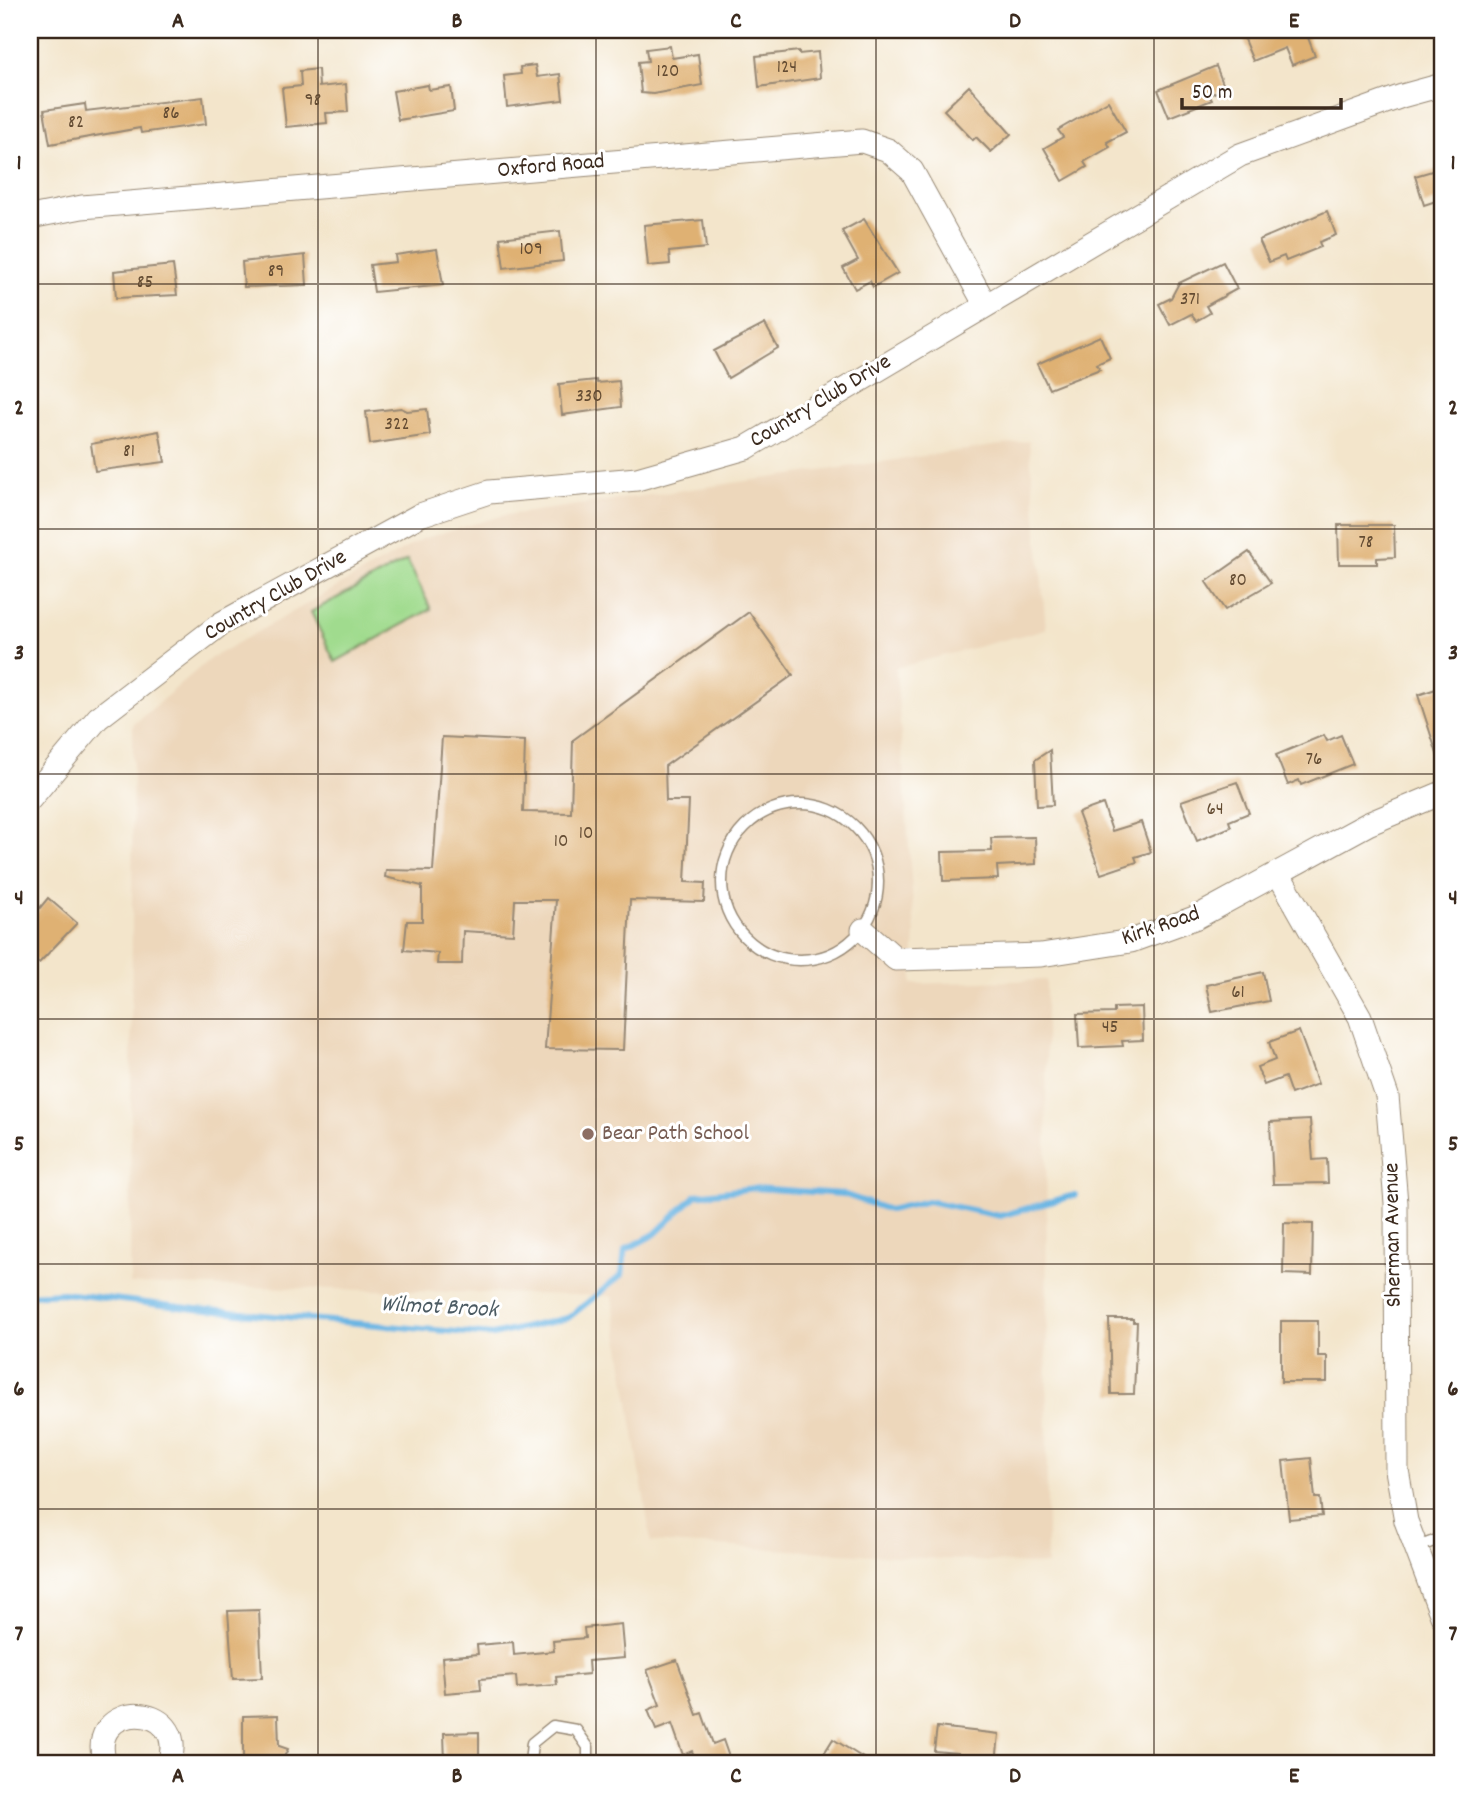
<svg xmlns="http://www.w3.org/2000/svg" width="1472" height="1793" font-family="Dekko,sans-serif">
<rect width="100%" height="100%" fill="#fff"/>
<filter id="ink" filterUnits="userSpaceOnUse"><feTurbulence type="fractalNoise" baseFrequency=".0143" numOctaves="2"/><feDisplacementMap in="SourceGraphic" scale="14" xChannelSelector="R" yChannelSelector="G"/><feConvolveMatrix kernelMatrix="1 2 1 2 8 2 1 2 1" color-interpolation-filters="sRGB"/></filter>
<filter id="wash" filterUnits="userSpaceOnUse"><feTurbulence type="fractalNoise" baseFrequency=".00686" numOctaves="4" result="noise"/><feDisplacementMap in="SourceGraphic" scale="28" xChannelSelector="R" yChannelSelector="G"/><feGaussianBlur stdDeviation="1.57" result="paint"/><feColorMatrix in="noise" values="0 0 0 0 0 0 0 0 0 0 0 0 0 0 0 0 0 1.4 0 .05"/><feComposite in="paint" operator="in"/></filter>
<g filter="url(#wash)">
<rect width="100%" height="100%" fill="#f3e5cb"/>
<polygon fill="#edd7bb" points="1029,441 1046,629 896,668 915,933 912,984 1046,980 1047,1565 651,1542 612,1296 130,1284 133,725 211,658 422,539 501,516"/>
<polygon fill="#a0db8e" stroke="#6e8256" stroke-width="2" points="407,560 431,609 335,662 311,612"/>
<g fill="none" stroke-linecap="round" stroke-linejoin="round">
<polyline stroke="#6bb5e3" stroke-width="6" points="30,1295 63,1293 196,1309 492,1335 568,1318 622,1275 625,1250 655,1234 696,1195 754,1188 843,1194 889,1210 928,1201 1000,1216 1075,1195"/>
</g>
<g id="blocks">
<g fill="#dfb173">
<polygon points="1240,30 1305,30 1315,56 1292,65 1285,48 1253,61"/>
<polygon points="670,46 672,58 698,54 702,85 653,94 641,93 638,62 648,61 646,49"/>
<polygon points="799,51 799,54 818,52 820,78 759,87 756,56"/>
<polygon points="535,65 537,77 560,74 563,100 507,107 504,76 521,74 520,67"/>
<polygon points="1216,66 1225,89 1209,95 1212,100 1169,117 1158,90"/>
<polygon points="318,69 319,87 346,84 348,112 326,113 327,123 286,127 282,88 301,86 300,71"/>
<polygon points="428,85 429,90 451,87 454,111 398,120 393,91"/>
<polygon points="969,86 1011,134 991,152 976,137 973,140 944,110"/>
<polygon points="203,97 206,124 141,133 140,128 50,144 44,110 85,104 86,111"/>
<polygon points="1108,101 1126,132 1107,142 1110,147 1084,162 1087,167 1063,181 1044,148 1063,137 1058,130"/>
<polygon points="1442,168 1442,199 1424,205 1415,176"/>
<polygon points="1327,211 1336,235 1319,242 1321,247 1286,261 1284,256 1269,262 1259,240"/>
<polygon points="864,219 898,273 873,287 870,281 855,289 843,268 858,260 842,231"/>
<polygon points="703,220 706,248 669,252 670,264 648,266 644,225"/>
<polygon points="560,231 563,261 504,268 500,238"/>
<polygon points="437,249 443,285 374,292 370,265 396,262 395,255"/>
<polygon points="305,255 307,285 244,287 242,262"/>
<polygon points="1223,262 1237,289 1206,306 1210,313 1196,321 1191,314 1170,325 1159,304 1171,298 1179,283"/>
<polygon points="173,265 177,295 116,298 114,271"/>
<polygon points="765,324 778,348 728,378 714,351"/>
<polygon points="1100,336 1110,358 1097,364 1100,369 1049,389 1037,364"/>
<polygon points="596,380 597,383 619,381 621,407 562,415 559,384"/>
<polygon points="401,408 407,411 427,409 430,435 370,444 366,412"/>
<polygon points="159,431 165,462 95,471 91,444"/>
<polygon points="1338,525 1394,525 1395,557 1377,558 1377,564 1339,564"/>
<polygon points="1249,552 1271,583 1225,610 1206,582"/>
<polygon points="749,612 793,675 665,766 666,801 689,801 685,882 705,883 704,902 630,900 623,1050 545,1049 556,900 515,900 513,934 463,931 462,964 437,964 438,953 404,950 407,921 422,921 422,886 385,877 386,870 433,871 442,737 525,741 523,812 571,813 573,740"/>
<polygon points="1442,687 1442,759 1439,760 1418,695"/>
<polygon points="1324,735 1327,741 1341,735 1353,764 1301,785 1299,780 1288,785 1276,755"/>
<polygon points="1050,750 1053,805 1037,806 1035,760"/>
<polygon points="1237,782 1249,813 1229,821 1231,827 1197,841 1181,801"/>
<polygon points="1103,804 1112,831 1141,822 1151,852 1135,857 1137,862 1101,874 1078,813"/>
<polygon points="1035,837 1036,864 997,866 998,879 943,881 942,852 992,851 991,838"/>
<polygon points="48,898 77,923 39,963 30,955 30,920"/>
<polygon points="1263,972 1269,1001 1212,1012 1206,985"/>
<polygon points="1142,1007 1143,1040 1122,1041 1123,1046 1079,1048 1077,1014 1114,1013 1114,1008"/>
<polygon points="1299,1031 1318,1084 1291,1094 1285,1077 1264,1085 1257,1067 1275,1060 1269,1042"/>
<polygon points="1310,1120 1313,1160 1327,1159 1328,1183 1273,1184 1270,1122"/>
<polygon points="1284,1223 1313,1224 1312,1275 1283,1274"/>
<polygon points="1109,1319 1133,1319 1133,1322 1137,1322 1134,1394 1111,1394"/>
<polygon points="1281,1321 1318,1321 1318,1356 1327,1356 1327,1382 1281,1382"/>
<polygon points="1311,1458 1315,1498 1320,1498 1322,1516 1289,1519 1283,1461"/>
<polygon points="259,1610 262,1678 233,1679 228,1611"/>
<polygon points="621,1624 624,1658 588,1661 589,1674 556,1677 557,1685 517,1688 516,1676 480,1679 481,1690 445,1693 442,1657 478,1654 477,1645 513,1642 514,1655 554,1651 553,1641 585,1638 584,1628"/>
<polygon points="677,1660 697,1715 702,1713 713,1744 723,1740 731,1763 697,1763 692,1751 683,1755 672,1724 656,1730 648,1710 660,1705 647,1670"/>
<polygon points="278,1715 279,1746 288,1749 281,1763 243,1763 243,1716"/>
<polygon points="937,1727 999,1734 996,1763 958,1760 958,1753 934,1751"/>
<polygon points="479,1732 479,1763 445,1763 444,1733"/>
<polygon points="833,1739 871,1763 818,1763"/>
</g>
</g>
</g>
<g filter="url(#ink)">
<use href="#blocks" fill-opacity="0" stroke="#978874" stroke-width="2"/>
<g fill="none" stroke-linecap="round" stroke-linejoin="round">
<defs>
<g id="lane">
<circle cx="800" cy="882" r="78"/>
<polyline points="1415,1548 1442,1538"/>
<polyline points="530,1763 532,1743 553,1726 576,1730 588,1747 588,1763"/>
</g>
<g id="street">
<polyline points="30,217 82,207 862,141 888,150 912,171 985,304"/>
<polyline points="30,799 98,718 222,623 420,515 489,492 637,479 746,448 1240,155 1402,96 1442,85"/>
<polyline points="1278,873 1360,1017 1387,1096 1396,1203 1397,1470 1406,1521 1442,1616"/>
<polyline points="863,930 896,959 1041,955 1131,941 1197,917 1368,824 1442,793"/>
<path d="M105,1763C84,1699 191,1700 169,1763"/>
</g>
</defs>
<use href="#lane" stroke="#978874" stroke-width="13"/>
<use href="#street" stroke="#978874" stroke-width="25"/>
<use href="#lane" stroke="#fff" stroke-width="10"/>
<use href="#street" stroke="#fff" stroke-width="23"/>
</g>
</g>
<path fill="none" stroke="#3b2a1e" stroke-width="2" stroke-opacity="0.55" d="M318,30V1763M596,30V1763M876,30V1763M1154,30V1763M30,284H1442M30,529H1442M30,774H1442M30,1019H1442M30,1264H1442M30,1509H1442"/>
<circle fill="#8d6e63" stroke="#fff" stroke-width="2.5" cx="588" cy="1134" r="7"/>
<g text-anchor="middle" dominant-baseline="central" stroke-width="6" stroke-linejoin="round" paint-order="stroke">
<g font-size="19" fill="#644c33">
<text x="787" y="68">124</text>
<text x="668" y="72">120</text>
<text x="313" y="101">98</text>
<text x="171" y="114">86</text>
<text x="76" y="123">82</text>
<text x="531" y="250">109</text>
<text x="276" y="272">89</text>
<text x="145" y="283">85</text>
<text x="1190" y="300">371</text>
<text x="589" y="397">330</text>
<text x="397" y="425">322</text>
<text x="129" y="452">81</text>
<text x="1366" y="543">78</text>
<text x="1238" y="581">80</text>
<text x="1314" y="760">76</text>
<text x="1215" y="810">64</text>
<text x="586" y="834">10</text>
<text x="561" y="842">10</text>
<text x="1238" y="993">61</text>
<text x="1110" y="1028">45</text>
</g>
<g font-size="23" fill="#3b2a1e" stroke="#fff">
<text transform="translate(551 167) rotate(-5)">Oxford Road</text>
<text transform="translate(821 402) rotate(-31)">Country Club Drive</text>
<text transform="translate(276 596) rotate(-30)">Country Club Drive</text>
<text transform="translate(1161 927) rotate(-19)">Kirk Road</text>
<text transform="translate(1394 1235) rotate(-91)">Sherman Avenue</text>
</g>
<g font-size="23" fill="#785e54" stroke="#fff" text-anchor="start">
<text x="602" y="1134">Bear Path School</text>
</g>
<g font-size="24" font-style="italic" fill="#4c5b63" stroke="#fff">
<text transform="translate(439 1308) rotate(3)">Wilmot Brook</text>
</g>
</g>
<rect width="1472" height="1793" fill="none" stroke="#fff" stroke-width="77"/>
<path d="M1182 98v10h159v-10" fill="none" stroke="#3b2a1e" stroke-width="3.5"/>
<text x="1192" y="98" font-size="21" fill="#3b2a1e" stroke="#ffffff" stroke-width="5" paint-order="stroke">50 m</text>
<rect x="38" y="38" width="1396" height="1717" fill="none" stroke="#3b2a1e" stroke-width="2.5"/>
<g font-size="23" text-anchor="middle" font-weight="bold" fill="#3b2a1e">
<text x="178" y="27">A</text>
<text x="457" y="27">B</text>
<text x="736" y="27">C</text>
<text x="1015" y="27">D</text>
<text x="1294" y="27">E</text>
<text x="19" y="169">1</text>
<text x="1453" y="169">1</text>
<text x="19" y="414">2</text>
<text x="1453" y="414">2</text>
<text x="19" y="659">3</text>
<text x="1453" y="659">3</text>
<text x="19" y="904">4</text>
<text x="1453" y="904">4</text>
<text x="19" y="1150">5</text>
<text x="1453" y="1150">5</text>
<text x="19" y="1395">6</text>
<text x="1453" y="1395">6</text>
<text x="19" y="1640">7</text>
<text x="1453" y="1640">7</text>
<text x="178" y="1782">A</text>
<text x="457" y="1782">B</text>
<text x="736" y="1782">C</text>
<text x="1015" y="1782">D</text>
<text x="1294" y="1782">E</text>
</g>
</svg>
